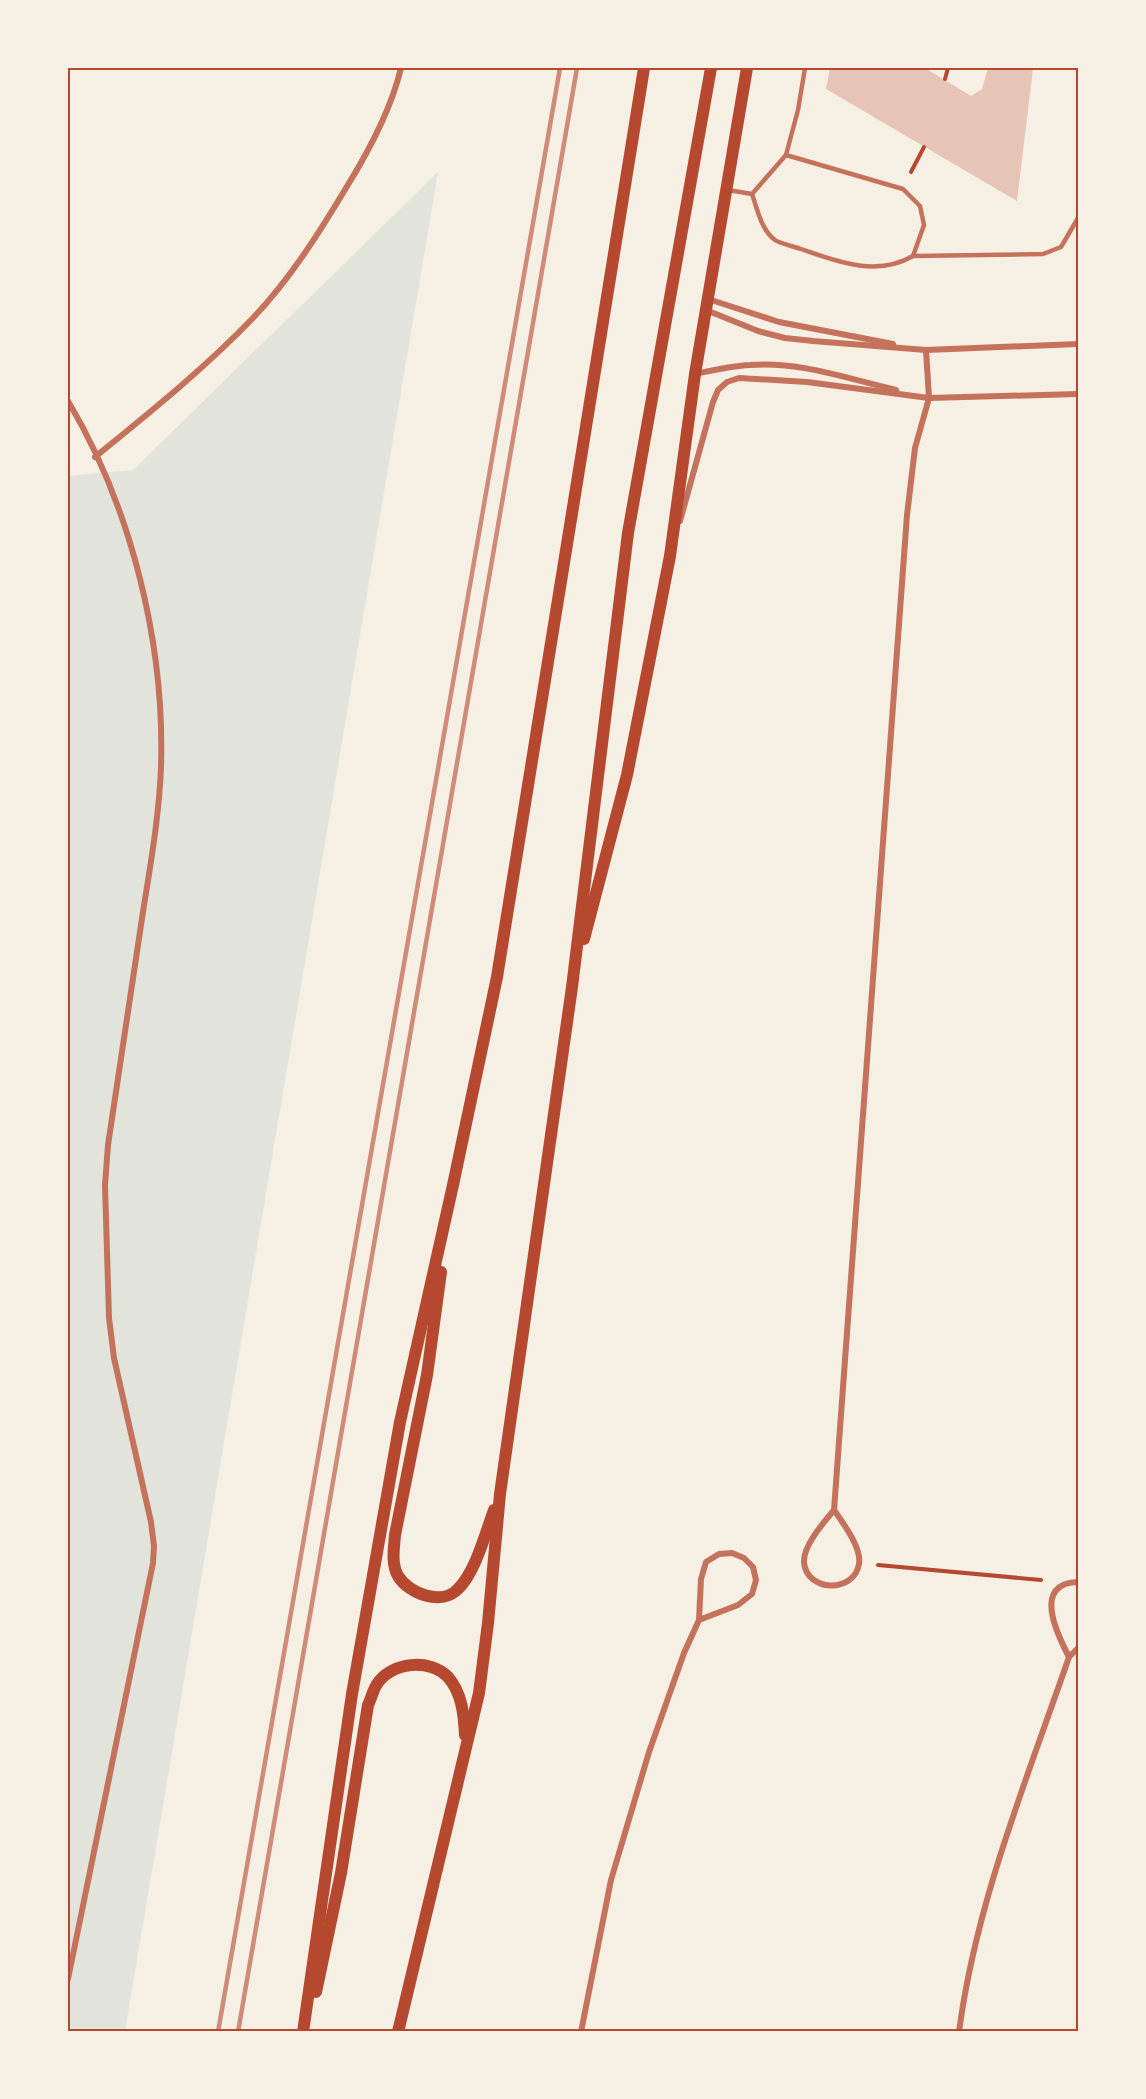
<svg xmlns="http://www.w3.org/2000/svg" width="1146" height="2099" font-family="'Open Sans',sans-serif">
<rect width="100%" height="100%" fill="#f6efe4"/>
<polygon fill="#e2e4dc" points="438,172 125,2031 68,2032 68,476 133,470"/>
<polygon fill="#e6c5b7" points="830,68 925,68 971,96 982,89 988,68 1033,68 1017,201 826,89"/>
<g fill="none" stroke-linecap="round" stroke-linejoin="round">
<g stroke="#b5482f" stroke-width="4">
<polyline points="945,79 948,68"/>
<polyline points="911,172 924,147"/>
<polyline points="878,1565 1041,1580"/>
</g>
<g stroke="#c5725c" stroke-width="4.5">
<polyline points="786,155 903,189 920,206 924,225 913,256"/>
<polyline points="728,190 752,194"/>
<path d="M752,194C757,208 761,230 775,240C781,244 793,246 801,249C838,262 877,277 913,256L1043,254L1061,247L1078,218"/>
<polyline points="752,194 786,155 798,110 805,68"/>
</g>
<g stroke="#c5725c" stroke-width="6">
<polyline points="708,299 779,322 893,344"/>
<polyline points="706,310 758,331 785,338 813,341 926,350 1078,344"/>
<path d="M695,374C713,370 731,366 750,365C799,361 849,379 896,390"/>
<path d="M68,401C131,507 165,643 161,767C159,820 149,872 141,925C130,998 119,1071 108,1145L105,1185L109,1318L114,1358L151,1522L154,1546L153,1563L68,1979"/>
<path d="M95,457C149,413 205,368 253,318C290,279 319,233 346,188C369,151 391,110 401,68"/>
<polyline points="680,521 713,402 718,390 727,382 739,378 807,382 929,398 1078,394"/>
<polyline points="834,1510 907,515 915,448 929,398 926,350"/>
<path d="M834,1510C843,1523 862,1548 859,1564C854,1594 806,1592 804,1562C803,1546 824,1522 834,1510Z"/>
<path d="M1069,1657C1057,1634 1032,1583 1078,1582"/>
<polyline points="581,2032 611,1880 649,1752 684,1653 699,1620 701,1579 706,1562 719,1554 732,1553 744,1558 753,1567 756,1580 752,1594 738,1605 699,1620"/>
<path d="M959,2032C976,1902 1027,1779 1069,1657L1078,1648"/>
</g>
<g stroke="#b5482f" stroke-width="12">
<polyline points="584,939 627,775 670,556 695,374 747,68"/>
<path d="M441,1272L427,1375L395,1535C394,1549 391,1563 398,1576C409,1594 442,1606 458,1589C476,1571 485,1534 494,1510"/>
<path d="M316,1992L341,1873L368,1705C371,1699 373,1690 377,1684C391,1662 430,1658 448,1677C462,1693 464,1715 465,1735"/>
<polyline points="303,2032 352,1694 400,1422 453,1185 497,977 644,68"/>
<polyline points="398,2032 479,1693 488,1623 500,1494 572,987 628,533 711,68"/>
</g>
<g stroke="#cf8b77" stroke-width="4.5">
<polyline points="218,2032 560,68"/>
<polyline points="238,2032 577,68"/>
</g>
</g>
<rect width="1146" height="2099" fill="none" stroke="#f6efe4" stroke-width="138"/>
<rect x="69" y="69" width="1008" height="1961" fill="none" stroke="#b5482f" stroke-width="2"/>
</svg>
